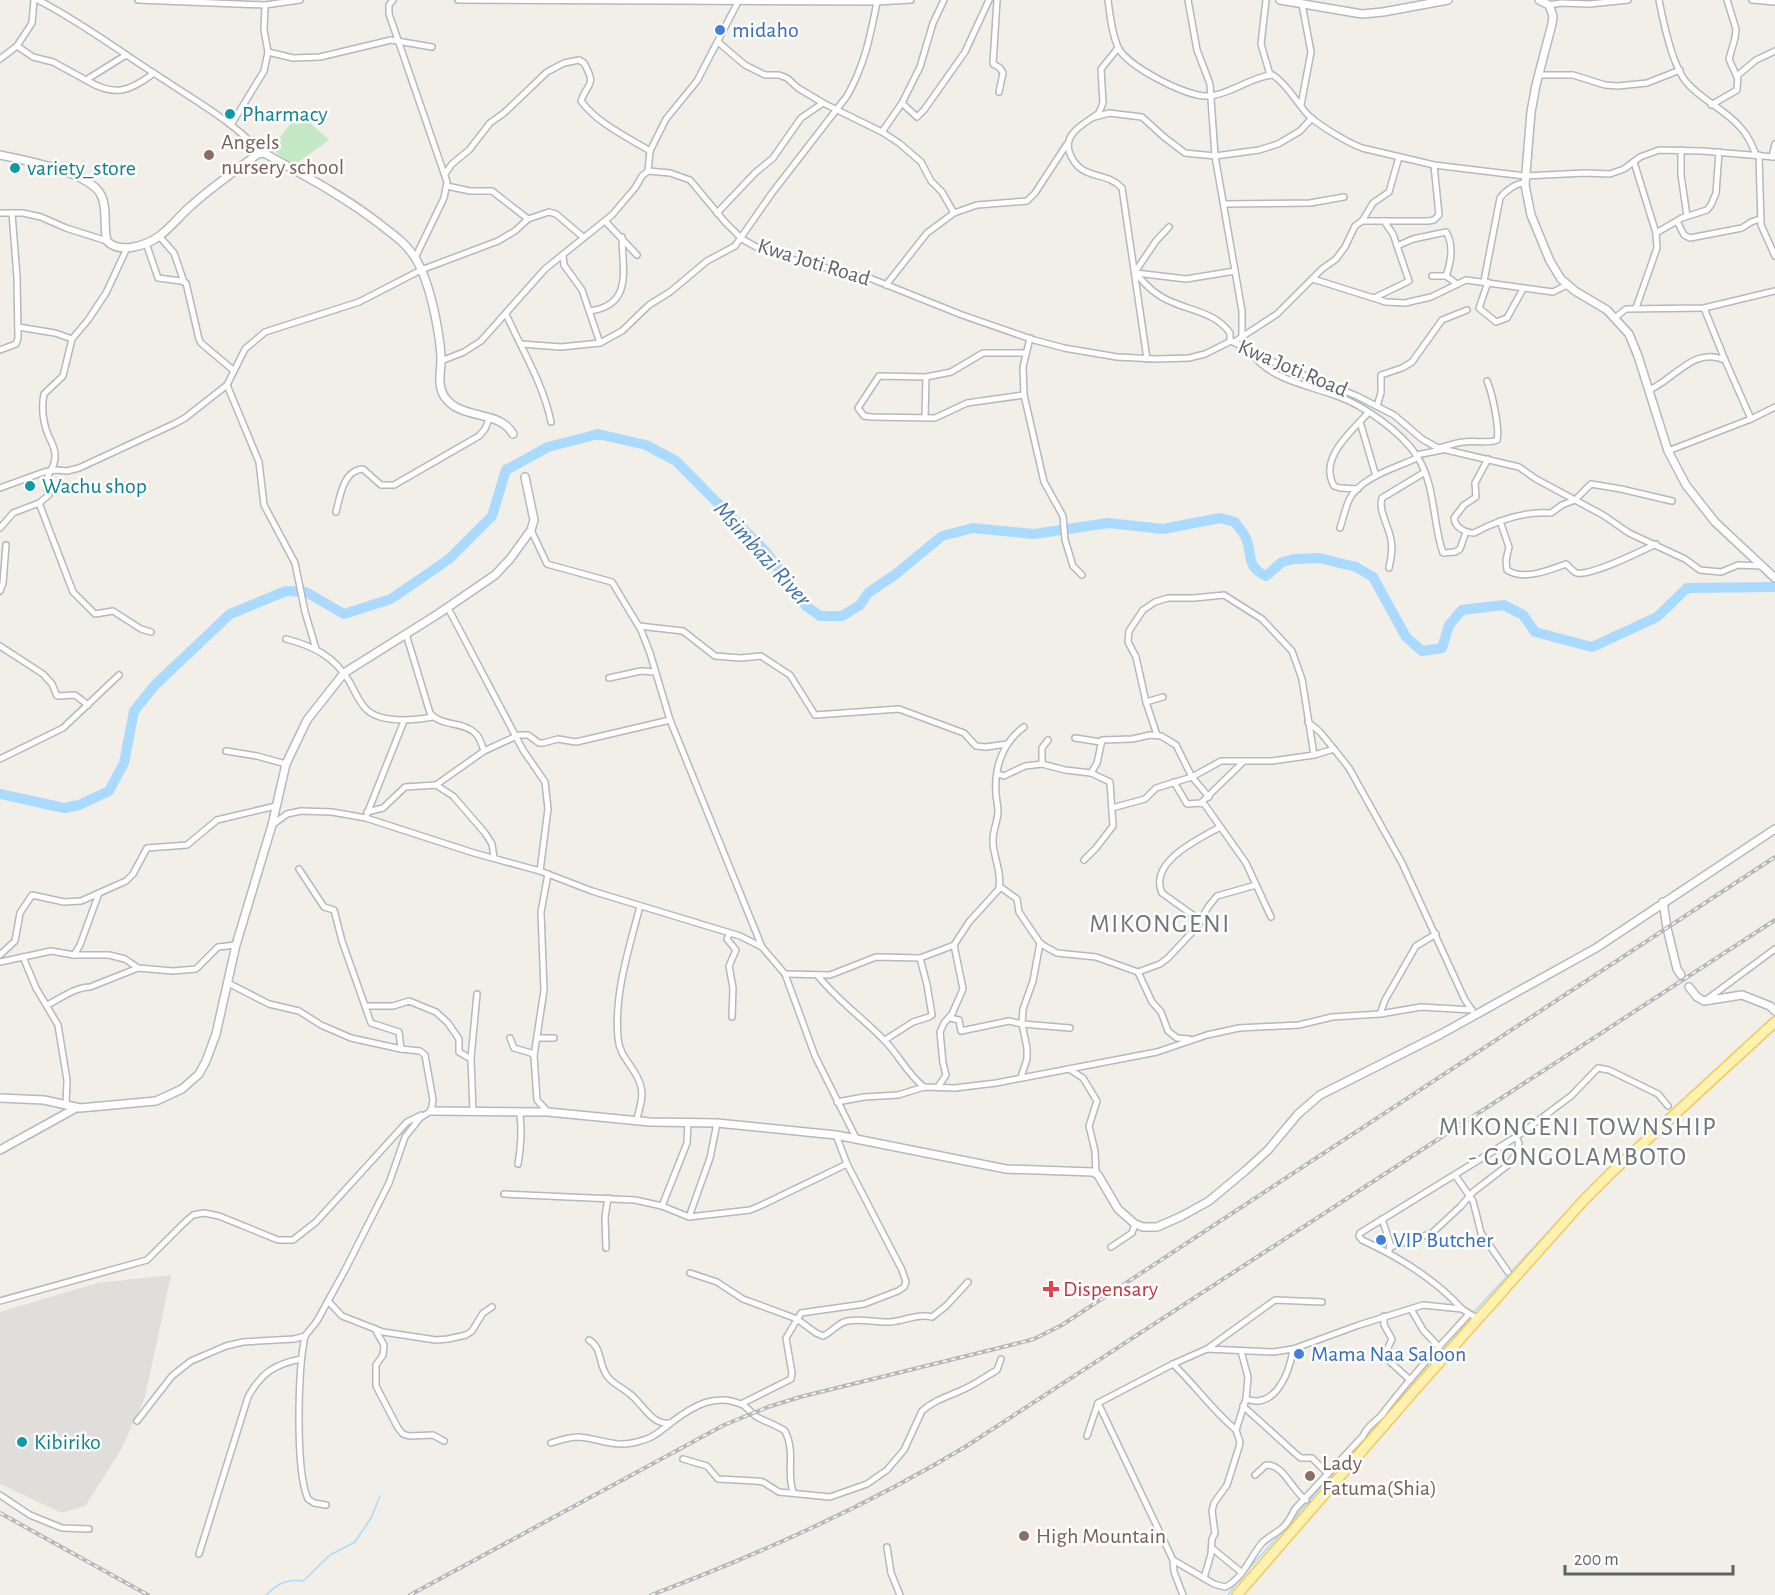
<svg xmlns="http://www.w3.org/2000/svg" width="1775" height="1595" font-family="'Alegreya Sans',sans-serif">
<rect width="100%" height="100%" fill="#f1efe8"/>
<polygon fill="#e0deda" points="171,1275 145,1397 121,1450 85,1506 62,1513 0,1484 0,1312 97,1283"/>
<polygon fill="#c5e8c5" points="299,113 329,140 294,165 271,149"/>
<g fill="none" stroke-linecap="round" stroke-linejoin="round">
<g stroke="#aadaff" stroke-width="1.5">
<polyline points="1472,1314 1575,1203"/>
<polyline points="1395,1402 1453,1335"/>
<polyline points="1366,1435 1376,1423"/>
<polyline points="1291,1522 1345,1459"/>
<polyline points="1245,1573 1282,1532"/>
<path d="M266,1595C277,1584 288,1578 303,1581L330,1555L355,1542L371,1518L380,1496"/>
<polyline points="1228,1595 1238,1581"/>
</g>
<path stroke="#aadaff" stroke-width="10" d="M0,794L64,808L79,805L109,791L124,763L134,711L155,685L230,614L286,591L306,592L344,614L391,599L449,559L492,516L506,470L548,447L598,434L646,445L676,461L766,552L806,606L820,616H842L860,605L868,593L896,574L942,536L973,528L1034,534L1108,523L1163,529L1220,518L1235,522C1238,527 1244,533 1246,538C1253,555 1245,566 1266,576L1282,562L1294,559L1319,558L1356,567L1373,577L1406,637L1422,651L1442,648L1449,625L1462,610L1504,605L1523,615L1535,632L1592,647L1657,617L1687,588L1775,587"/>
<defs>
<g id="minor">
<path d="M38,0C83,23 123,54 166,81C199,103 235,123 261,153"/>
<polyline points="138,0 265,5 300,0"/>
<polyline points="393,0 389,5 389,14 447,182 444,198 415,258"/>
<polyline points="458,0 877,2 911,0"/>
<polyline points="997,0 993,64 1000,68 1003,73 999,92"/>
<path d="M1108,0C1110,15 1112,36 1119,49C1129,67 1187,97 1207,96C1230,95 1252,76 1273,75C1289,86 1297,104 1310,117C1322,127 1348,143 1362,148L1434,165L1525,176L1585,173L1610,174L1624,169L1640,157L1659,150L1702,151L1775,157"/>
<polyline points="1188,0 1197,50 1210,84 1215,156 1242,311 1242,336"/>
<polyline points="1266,0 1261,44 1270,75"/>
<path d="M1659,0C1663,21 1673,67 1687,83C1703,101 1726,110 1740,127C1748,135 1752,145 1756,155"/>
<polyline points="1727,0 1736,29 1735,38 1729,59 1737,77"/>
<polyline points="1752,0 1775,2"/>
<polyline points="1549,5 1561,3 1590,4 1628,0"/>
<polyline points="718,42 745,65 765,75 779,75 787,78 798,88 823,103 882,132 899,143 921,162 931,181 942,192 954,213"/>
<polyline points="17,46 33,57 53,62 86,80 126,55"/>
<path d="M1118,48L1101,69L1103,103L1099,113C1086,123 1064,132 1069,151C1079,182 1106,170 1122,188L1147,359"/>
<polyline points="268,52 293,58 320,57 391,40 432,47"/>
<polyline points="0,59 17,46 32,23 34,0"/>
<polyline points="1539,75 1573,75 1605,85 1618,86 1647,83 1680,70"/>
<path d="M86,80C114,97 129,92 154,73"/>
<polyline points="902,103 917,117 924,110 965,52 989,0"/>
<polyline points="1301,105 1311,52 1302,4"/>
<polyline points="1711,105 1737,90 1738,75 1756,60 1775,51"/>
<polyline points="1095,117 1109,113 1142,117 1164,137 1185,153 1215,156 1259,150 1278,144 1300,131 1312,118"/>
<polyline points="231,125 264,71 268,52 264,30 265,5"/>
<polyline points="882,132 902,103 920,67 933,23 944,0"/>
<polyline points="1681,150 1681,175 1687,216"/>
<polyline points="1759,155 1761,225 1775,256"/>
<polyline points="1772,157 1775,144"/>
<polyline points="1634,162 1656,233 1657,248 1636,308"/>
<polyline points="648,171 670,173 690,180 725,222 742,239 758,248 794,260 872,279 962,315 1034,340 1064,348 1117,357 1157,359 1189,358 1205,354 1231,341 1282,366 1357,396 1394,415 1422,439 1438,448 1519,467 1536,479 1603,515 1629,533 1685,559 1700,570 1721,572 1738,565 1762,566"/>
<path d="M445,174L452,164L469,150L490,123L504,113L547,72L564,63L579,60L584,63C597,87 588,81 581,101C597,123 627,137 650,151"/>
<polyline points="447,186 470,191 492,191 528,219 549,212 556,214 583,237"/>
<polyline points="1224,204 1310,203 1344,197"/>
<polyline points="0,213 23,213 41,217 66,228 107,241"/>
<polyline points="717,213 755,173 773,158 801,118 823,103"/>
<polyline points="605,221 637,255"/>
<polyline points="1362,221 1428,221 1434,220 1439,215 1434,165"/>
<polyline points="1677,221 1684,235 1690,238 1742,228 1751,222 1760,219"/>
<polyline points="1656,233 1682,218 1707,210 1711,205 1716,193 1719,152"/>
<polyline points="159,236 174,253 184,282"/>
<polyline points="146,243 158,278 181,281 186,283 199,339 201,343 233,370"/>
<path d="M1397,246L1413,239L1446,232C1454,244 1451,263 1446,276"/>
<polyline points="563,255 564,265 582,290 600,343"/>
<path d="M1135,272C1145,285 1156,296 1172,302C1192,311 1216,313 1230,333V341"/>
<polyline points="1135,272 1156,241 1169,227"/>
<polyline points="1136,273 1186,279 1235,271"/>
<polyline points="1432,276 1446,276 1457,284"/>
<polyline points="1313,279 1386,302 1405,303 1431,297 1466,280 1553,292 1567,285"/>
<path d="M1484,281L1500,198C1505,191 1516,183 1525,183"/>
<polyline points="1488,282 1479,308 1496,322 1507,318 1523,289"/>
<polyline points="886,285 927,233 954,213 977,205 1027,201 1035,193 1067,144"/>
<polyline points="1374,298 1409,281 1393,234 1384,221"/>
<polyline points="1704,308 1725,360"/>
<path d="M590,311C634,305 622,268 622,237"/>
<path d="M506,314C522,350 543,383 551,422"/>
<polyline points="1616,317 1626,309 1704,308 1775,291"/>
<polyline points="18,327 55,333 72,339"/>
<polyline points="1030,338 1023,367 1024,395 1044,482 1063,516 1065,540 1073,566 1082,575"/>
<polyline points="1234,342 1277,314 1322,269 1336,259 1345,247 1355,226 1362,221 1373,203 1389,192 1399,157"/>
<path d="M521,344L561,347L600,343L622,331L649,305L670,292L707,261L735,246L772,193L847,96C865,64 870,37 877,2L880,0"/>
<polyline points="0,350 16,344 18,338 17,277 12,213"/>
<path d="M1252,354C1273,381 1308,385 1337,396C1365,406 1401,432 1417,456C1436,486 1432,521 1443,553L1455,552L1460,549L1466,532"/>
<polyline points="441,361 464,352 481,341 545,269 612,215 635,188 642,176 648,171 650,151 666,119 697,81 739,0"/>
<polyline points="227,385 259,462 264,505 295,563 305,612 316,649"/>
<path d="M1649,390C1675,379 1694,346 1725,360L1751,419"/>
<polyline points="1024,395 967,403 935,418 872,417 864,416 858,408 879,376 926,377 951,372 983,353 1026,353"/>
<polyline points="1377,406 1381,393 1381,375 1402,368 1412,362 1442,320 1467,310"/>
<polyline points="925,418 926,377"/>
<polyline points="1360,422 1376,476"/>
<path d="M1439,448C1447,446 1455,443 1463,442C1473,440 1489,444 1497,440C1500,429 1492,392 1487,381"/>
<polyline points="1668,451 1751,419 1775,407"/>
<polyline points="1416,455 1442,450"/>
<path d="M1488,459L1475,483L1476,497L1464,505L1454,518C1455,528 1466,533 1474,533C1498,520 1524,511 1551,513L1562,505L1575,500L1591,484L1621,489L1672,501"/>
<polyline points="0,488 44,472 56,470 67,471 79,468 174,424 185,418 227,385 245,349 265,332 359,302 421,270 498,241 515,231 528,219"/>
<path d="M1358,489L1340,488L1334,486C1318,458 1352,431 1368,413"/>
<polyline points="39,503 73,592 95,614 113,611 141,629 151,632"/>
<path d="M336,512C340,497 343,470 363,469L381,485H394L479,436L485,429L489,419"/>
<path d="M1500,521L1509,547L1506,560L1507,570C1523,581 1550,570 1566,564C1570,567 1573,572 1577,573C1592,576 1641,551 1656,544"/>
<path d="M0,528L13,513L39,503L49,495C40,473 56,474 55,455C55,448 52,443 49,437C43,423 41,409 44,394L63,376L72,339L88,320L106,293L127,248"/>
<path d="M1340,528C1343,519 1345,509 1349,500C1360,477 1396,468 1417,458"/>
<polyline points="531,530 547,564 612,582 641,630 650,653 670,720 762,947"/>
<path d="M1389,568C1391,558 1393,550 1391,540C1389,526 1378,511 1382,498L1425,472"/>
<polyline points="0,591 3,583 6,545"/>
<polyline points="448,608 523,750 545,782 548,809 540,871"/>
<polyline points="639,626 683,631 715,656 741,658 761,656 790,675 815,715 899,709 964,733 976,746 986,747 1007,744"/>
<path d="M406,634L430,713C441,727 463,721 475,733C480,737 482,745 484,751"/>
<path d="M286,639C313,646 334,656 349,681C354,690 359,702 366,709C381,724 415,720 433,717"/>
<polyline points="0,646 43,674 52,684 57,696 75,695 88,705"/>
<polyline points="609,678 641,671 655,672"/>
<polyline points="1146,702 1163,697"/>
<polyline points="1308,722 1320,732 1334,749"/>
<polyline points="1157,735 1146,702 1136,657 1128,642 1129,631 1143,610 1155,602 1168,598 1194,598 1224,595 1262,619 1292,651 1302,679 1314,755"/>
<polyline points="1075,738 1101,742"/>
<polyline points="226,751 257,756 286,764"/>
<polyline points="0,759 63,728 119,675"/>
<polyline points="1042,764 1042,748 1048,740"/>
<polyline points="1091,773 1097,763 1102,740 1132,739 1150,735 1161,736 1176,745 1192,777 1209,797"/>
<polyline points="998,774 1004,776 1025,766 1042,764 1065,770 1091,773 1110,782 1113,826 1096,848 1084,860"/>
<polyline points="1174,782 1187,804 1201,803 1205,805 1246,863 1271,917"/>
<polyline points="436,785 484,751 519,735 528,735 539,743 543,743 558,739 576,742 670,720"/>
<polyline points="1201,803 1243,762"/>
<polyline points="1112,808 1145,799 1156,788 1192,777 1221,761 1272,761 1314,755 1334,749 1349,768 1402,863 1465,1000 1472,1010"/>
<polyline points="367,812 383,808 405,787 436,785 453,796 485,833 492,844 494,858"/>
<polyline points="367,814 404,721"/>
<polyline points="272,825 287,814 301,811 332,812 366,818 474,853 540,871 592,891 740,936 762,947 785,974 815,1056 857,1140"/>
<polyline points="999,886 1017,899 1019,912 1040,943 1046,947 1057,953 1096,957 1138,972 1160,964 1168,958 1196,928 1208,907 1217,896 1256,885"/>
<path d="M1201,921L1162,893C1148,862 1199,839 1220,827"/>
<polyline points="730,933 727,939 736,950 729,966 733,988 732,1017"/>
<polyline points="0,955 15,941 20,913 32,895 64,902 81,901 126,881 133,874 147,848 187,845 217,820 276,806"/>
<polyline points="74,955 80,945 99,893"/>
<polyline points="23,957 36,988 58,1025 67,1080 66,1105"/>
<polyline points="0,962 51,951 74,955 109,955 125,959 138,968 173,971 196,969 218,947 236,945"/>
<polyline points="1138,972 1152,1002 1161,1012 1168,1031 1177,1038 1189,1039"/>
<path d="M785,974L830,975L876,957L920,958L944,949L954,945L969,922L999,889C1002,873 994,858 993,843C992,831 998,822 998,811C998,805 996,799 996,793C994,768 1003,742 1024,727"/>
<path d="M818,976C838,1001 863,1018 885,1041C899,1055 907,1074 924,1087"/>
<polyline points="228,983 269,1004 299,1011 321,1025 351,1038 401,1049"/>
<polyline points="1706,1000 1775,949"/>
<path d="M47,1005C60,999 75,987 90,987L138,968"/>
<polyline points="366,1006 393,1006 409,1001 436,1012 448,1023 459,1039 459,1052 471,1059 473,1111"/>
<polyline points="1380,1014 1385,1000 1416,946 1436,934"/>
<polyline points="950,1018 959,1020 961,1031 1009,1021 1022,1024 1070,1028"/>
<polyline points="510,1038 514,1048 531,1053 534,1056 537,1100 548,1112"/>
<polyline points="538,1038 554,1038"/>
<polyline points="885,1040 913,1022 929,1017 932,1015 927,985 920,958"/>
<polyline points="534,1056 544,990 541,912 548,874"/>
<polyline points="471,1058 477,994"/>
<polyline points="1069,1069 1083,1078 1097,1101 1089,1126 1095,1151 1096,1173"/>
<polyline points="1021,1077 1027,1059 1027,1048 1022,1024 1023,1009 1033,981 1040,943"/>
<polyline points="938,1087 946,1075 943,1063 940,1032 944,1023 952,1014 963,989 954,945"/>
<polyline points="837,1102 864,1097 898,1095 924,1087 955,1088 996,1083 1157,1052 1207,1035 1239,1028 1299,1025 1332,1017 1380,1014 1421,1007 1472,1010"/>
<path d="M516,1112L520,1114C522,1131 521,1147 518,1164"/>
<path d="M637,1119C639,1109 644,1098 641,1087C637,1068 619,1058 618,1038C614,993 629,949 640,906"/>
<polyline points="1455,1175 1473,1201 1481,1233 1508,1272"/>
<polyline points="504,1194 635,1200 662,1206 689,1217 750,1210 762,1205 847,1164"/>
<polyline points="662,1206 687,1143 688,1122"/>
<polyline points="689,1217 710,1158 717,1123"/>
<polyline points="1382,1219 1390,1243 1389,1251"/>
<polyline points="1111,1247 1132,1233 1135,1224"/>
<polyline points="1391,1247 1432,1233 1460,1207 1473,1192 1508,1165 1516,1154 1519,1143 1516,1137"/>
<polyline points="606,1248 605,1217 608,1198"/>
<path d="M690,1273L717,1282L743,1299L797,1319L816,1333L823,1336C832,1332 838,1323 847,1321C862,1318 876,1323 890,1322C904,1321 919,1313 932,1317L946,1306L968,1282"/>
<polyline points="0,1301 147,1260 183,1224 193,1215 204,1213 219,1216 278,1240 293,1240 316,1222 407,1122 421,1115"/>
<polyline points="328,1301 342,1316 383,1332 436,1340 448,1339 466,1335 472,1331 483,1313 492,1307"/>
<polyline points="1411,1309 1423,1330 1439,1347"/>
<path d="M1462,1309C1434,1278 1399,1257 1362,1240L1359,1236L1360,1233L1516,1137L1571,1096L1598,1068L1609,1070L1658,1094L1668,1106"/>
<polyline points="1384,1316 1384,1325 1392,1339 1386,1352 1387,1359 1410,1380"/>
<polyline points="375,1329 384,1345 383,1355 376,1365 376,1386 398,1428 403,1434 409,1436 433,1435 444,1441"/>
<path d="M305,1336C298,1369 295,1470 308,1499L314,1503L326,1505"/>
<path d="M589,1340C603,1348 598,1366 608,1377C613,1384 623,1388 630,1394C644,1405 651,1425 670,1423"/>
<polyline points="1207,1349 1273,1352 1293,1349 1359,1325 1423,1305 1462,1309 1478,1319"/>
<path d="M1173,1364C1195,1385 1212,1410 1236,1430"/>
<path d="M1246,1399C1276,1410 1290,1371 1293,1349"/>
<polyline points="1098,1403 1173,1560 1174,1572 1183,1595"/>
<polyline points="741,1404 791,1379 792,1373 786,1338 801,1313 864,1304 898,1291 904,1287 906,1282 902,1270 847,1164 836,1135"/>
<polyline points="1243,1406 1297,1455 1301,1458 1312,1458 1328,1474"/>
<polyline points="137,1421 172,1376 191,1361 226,1346 243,1342 294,1339 305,1336 317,1321 345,1270 389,1183 405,1137 420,1118 431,1111 433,1100 425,1055 420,1051 401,1049 399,1032 371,1023 342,941 334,910 324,907 299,869"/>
<polyline points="1087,1436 1098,1403 1173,1364 1207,1349 1275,1300 1322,1302"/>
<path d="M551,1443C560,1440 569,1437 578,1437C597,1438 613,1447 632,1443C652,1439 657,1434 672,1422C693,1406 716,1392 743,1405C748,1408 751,1413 757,1417C766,1422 777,1425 785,1431C796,1453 786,1471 793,1492"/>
<path d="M683,1459L707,1466L718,1479L756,1481L763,1482L779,1492L830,1497L867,1484L887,1470L904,1450L922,1411C933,1401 946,1397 960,1391C973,1386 985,1377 997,1370L1001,1359"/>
<path d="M1255,1475L1266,1465C1284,1464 1292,1491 1306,1500"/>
<polyline points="0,1495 30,1515 62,1528 89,1529"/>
<polyline points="887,1547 891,1573 900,1595"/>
<polyline points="1212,1548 1241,1572"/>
<path d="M199,1554L248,1397C261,1373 275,1364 301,1359"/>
<path d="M1173,1560L1214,1584L1225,1587C1243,1579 1250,1557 1262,1543C1268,1537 1275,1534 1281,1529C1288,1524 1291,1516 1295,1509L1363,1436C1367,1425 1378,1421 1384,1412C1410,1377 1440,1346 1469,1314"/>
<polyline points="1204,1578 1211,1554 1212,1539 1215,1533 1212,1511 1214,1503 1227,1485 1239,1447 1240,1442 1236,1430 1246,1399 1248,1377 1241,1351"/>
</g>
<g id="tertiary">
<polyline points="1280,0 1362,14 1383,12 1448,0"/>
<polyline points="1539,0 1549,5 1553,16 1552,24 1536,85 1531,112 1525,185 1531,215 1550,261 1561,279 1575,291 1607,310 1629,334 1638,356 1668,451 1686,485 1715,522 1775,578"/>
<path d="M0,155C24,160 90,172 101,195C108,209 103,226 107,241C119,254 145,246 158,237C171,228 180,215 192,205C212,187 236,170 258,154L264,153C303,175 342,195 377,222C391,233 404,241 414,256C425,273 431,296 435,315C438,330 441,345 441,360C441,373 437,384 444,396C460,421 499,409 513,434"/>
<polyline points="1663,902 1667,928 1677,969 1681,975"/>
<polyline points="1689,987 1697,997 1704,1001 1742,995 1770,1006 1775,1011"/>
<polyline points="0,1098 44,1100 80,1108 156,1101 182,1089 199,1074 206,1061 216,1034 236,945 272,825 286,764 307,720 344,673 438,614 495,575 510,559 531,530 534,520 525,477"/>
<polyline points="431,1111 548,1112 650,1122 717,1123 836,1135 1006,1169 1093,1172 1098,1175 1118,1209 1135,1224 1143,1227 1157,1227 1182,1216 1209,1201 1245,1171 1268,1150 1298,1114 1320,1095 1441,1034 1596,948 1775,829"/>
<polyline points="0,1150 76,1108"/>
</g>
<polyline id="primary" points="1237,1595 1414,1391 1583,1201 1613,1171 1775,1022"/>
</defs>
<use href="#minor" stroke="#b5b8bc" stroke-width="8"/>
<use href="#tertiary" stroke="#b5b8bc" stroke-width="10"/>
<use href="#primary" stroke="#f2c960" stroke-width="12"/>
<use href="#minor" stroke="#fff" stroke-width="5"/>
<use href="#tertiary" stroke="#fff" stroke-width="7"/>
<use href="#primary" stroke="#fff2af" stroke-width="9"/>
<defs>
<g id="rail">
<polyline points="0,1513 148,1595"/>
<polyline points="410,1595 724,1425 768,1407 800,1397 1015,1344 1034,1339 1062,1325 1775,857"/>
<path d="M651,1595C760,1554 865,1507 965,1447L1775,920"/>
</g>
</defs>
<use href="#rail" stroke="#b6b7b8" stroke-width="4"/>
<use href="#rail" stroke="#fff" stroke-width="1.5" stroke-dasharray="4.5" stroke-linecap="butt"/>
</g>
<g fill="#3f7fe0" stroke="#fff" stroke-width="2">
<circle cx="720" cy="30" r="6"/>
<circle cx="1381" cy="1240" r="6"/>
<circle cx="1299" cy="1354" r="6"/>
</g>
<g fill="#0f9aa8" stroke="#fff" stroke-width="2">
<circle cx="230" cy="114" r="6"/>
<circle cx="15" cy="168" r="6"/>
<circle cx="30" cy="486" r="6"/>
<circle cx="22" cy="1442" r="6"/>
</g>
<g fill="#8d6e63" stroke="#fff" stroke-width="2">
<circle cx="209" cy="155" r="6"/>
<circle cx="1310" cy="1476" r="6"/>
<circle cx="1024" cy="1536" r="6"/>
</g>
<path fill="#e0444e" stroke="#fff" stroke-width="2" d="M1048 1280h6v6h6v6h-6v6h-6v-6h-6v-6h6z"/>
<g text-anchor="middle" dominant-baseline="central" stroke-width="5" stroke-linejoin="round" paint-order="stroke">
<g font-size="22" fill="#366cbe" stroke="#fff" text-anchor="start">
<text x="732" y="30">midaho</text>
<text x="1393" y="1240">VIP Butcher</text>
<text x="1311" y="1354">Mama Naa Saloon</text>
</g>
<g font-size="22" fill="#0d838f" stroke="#fff" text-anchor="start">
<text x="242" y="114">Pharmacy</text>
<text x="27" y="168">variety_store</text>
<text x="42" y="486">Wachu shop</text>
<text x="34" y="1442">Kibiriko</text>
</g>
<g font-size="22" fill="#785e54" stroke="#fff" text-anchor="start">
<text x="221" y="142">Angels<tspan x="221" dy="25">nursery school</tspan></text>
<text x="1322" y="1463">Lady<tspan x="1322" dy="25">Fatuma(Shia)</tspan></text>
<text x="1036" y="1536">High Mountain</text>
</g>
<g font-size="22" fill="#5f6368" stroke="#fff">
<text transform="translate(814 262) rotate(17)">Kwa Joti Road</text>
<text transform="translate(1293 368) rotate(23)">Kwa Joti Road</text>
</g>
<g font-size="22" fill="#be3a42" stroke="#fff" text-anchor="start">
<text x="1063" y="1289">Dispensary</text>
</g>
<g font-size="24" font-style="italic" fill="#4174aa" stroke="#fff">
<text transform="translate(762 554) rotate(48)">Msimbazi River</text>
</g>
<g font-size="26" letter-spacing="1.5" fill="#70757a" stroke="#fff">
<text x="1160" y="924">MIKONGENI</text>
<text x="1578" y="1127">MIKONGENI TOWNSHIP<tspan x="1578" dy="30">- GONGOLAMBOTO</tspan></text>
</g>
</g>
<path d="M1565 1565v9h168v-9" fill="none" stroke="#5f6368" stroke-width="3"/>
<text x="1574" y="1565" font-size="18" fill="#5f6368" stroke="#ffffff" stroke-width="4.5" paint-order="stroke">200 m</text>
</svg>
